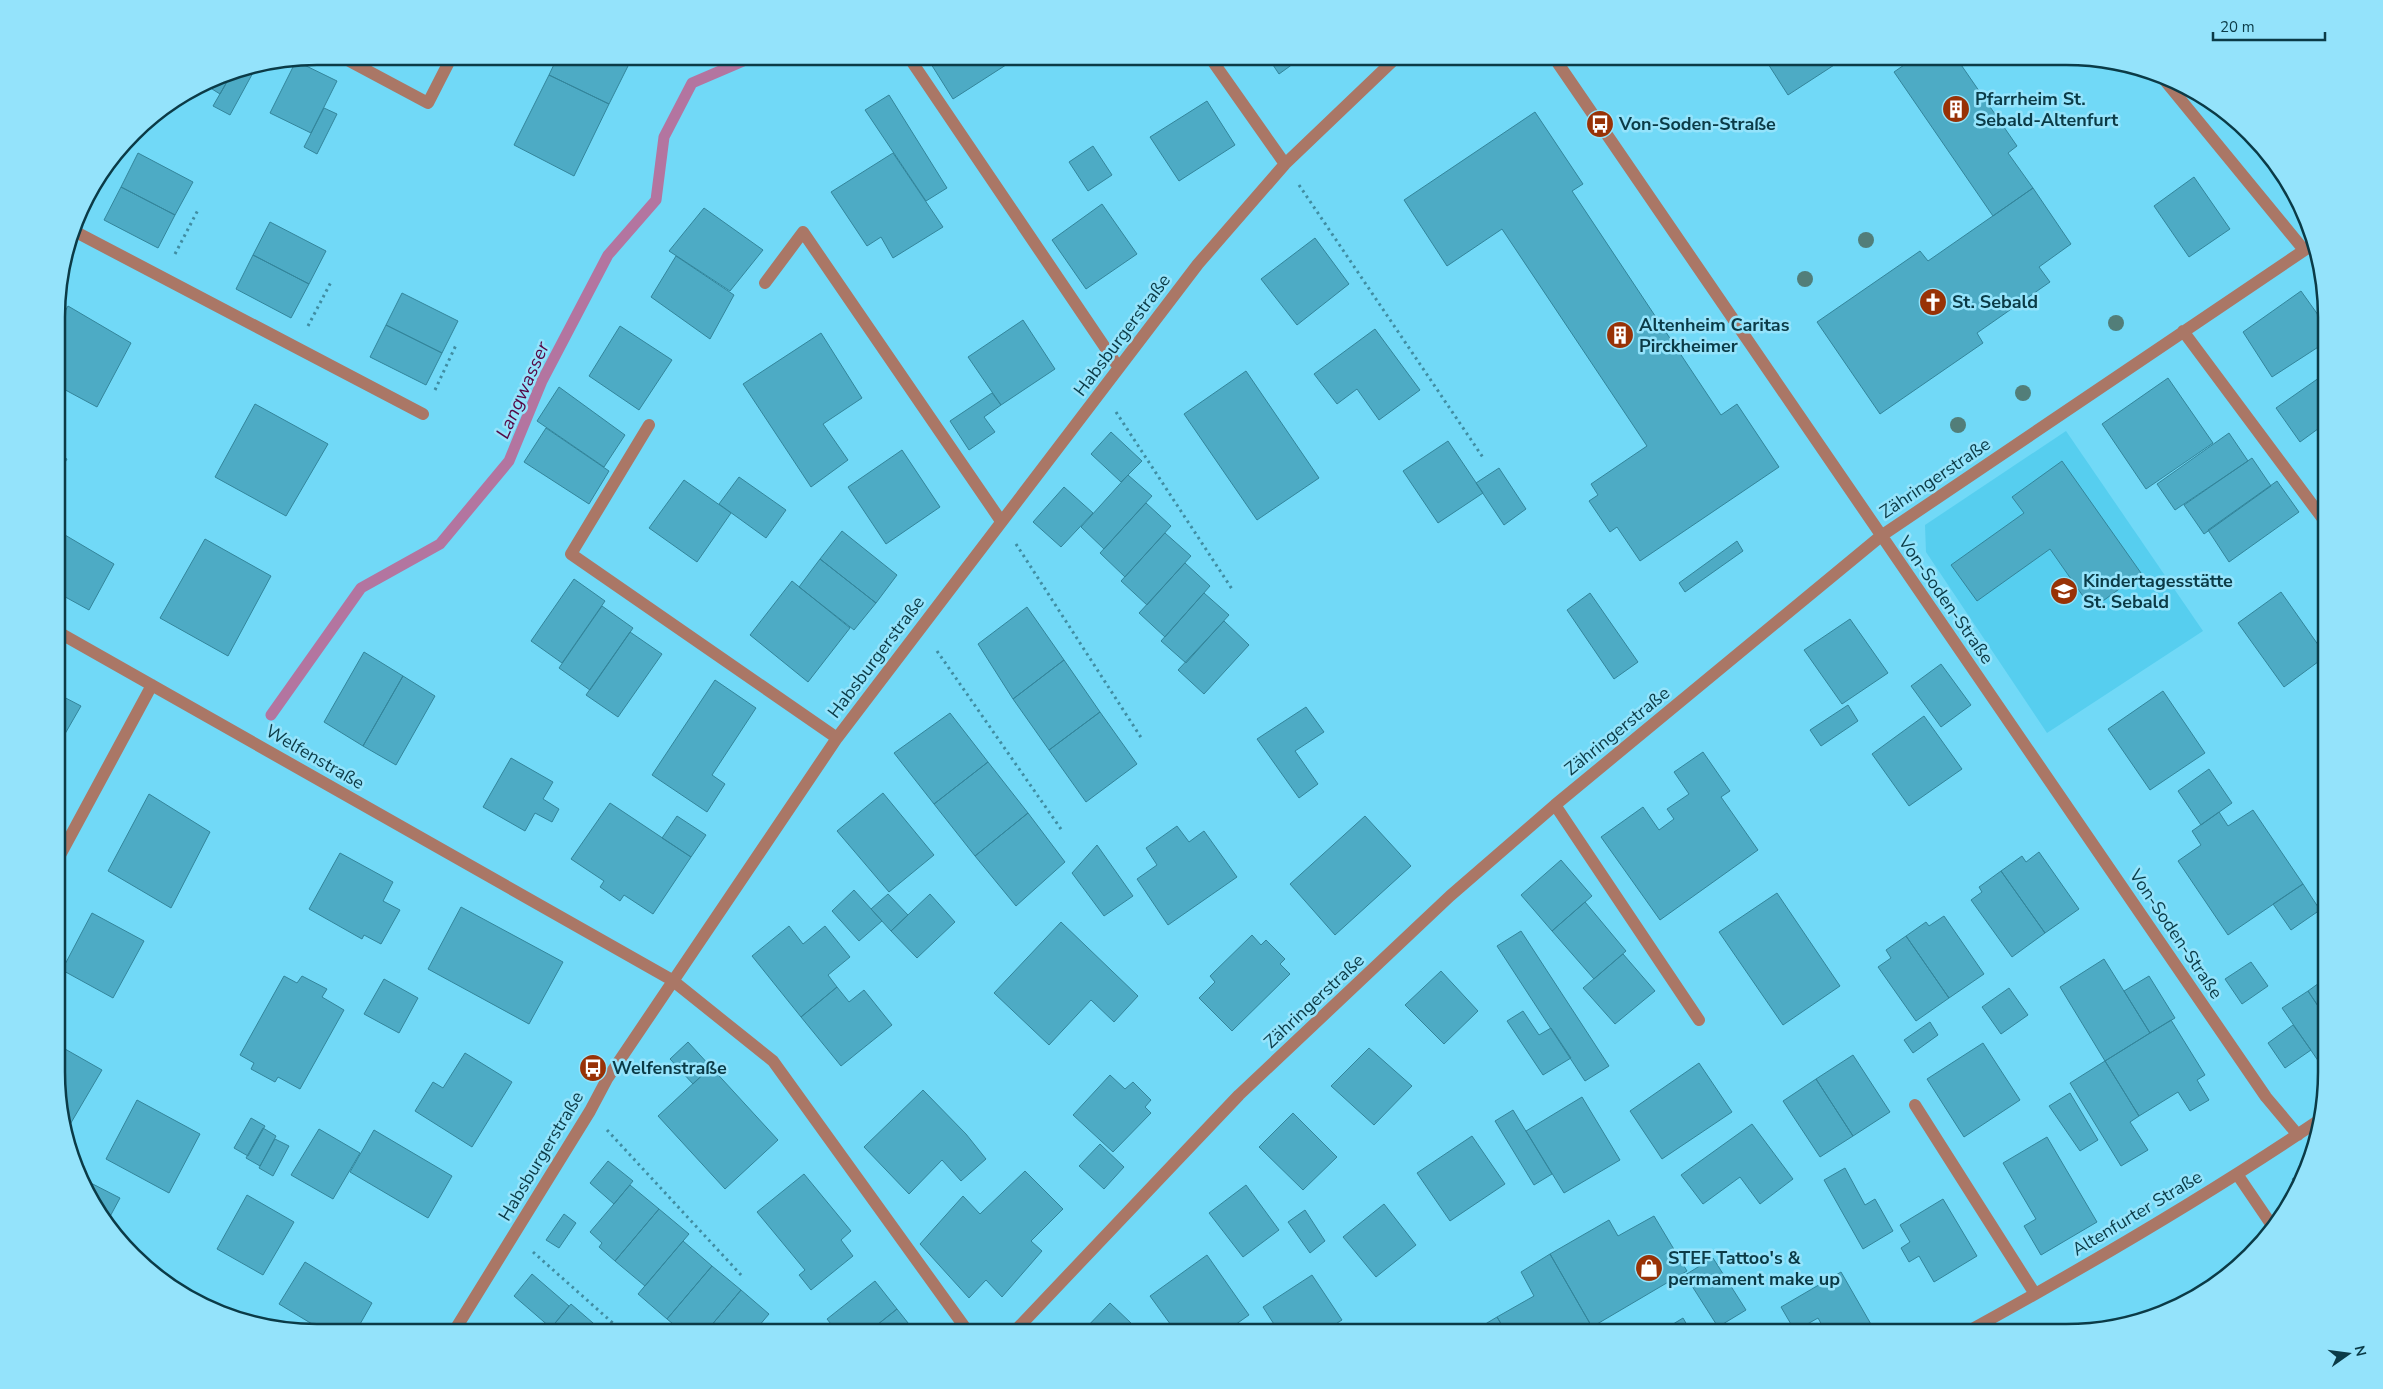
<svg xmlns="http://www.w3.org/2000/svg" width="2383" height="1389" viewBox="0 0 2383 1389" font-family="'Nunito Sans',sans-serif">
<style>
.built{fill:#56ceef}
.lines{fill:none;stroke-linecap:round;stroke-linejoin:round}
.stream{stroke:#b375a0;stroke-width:11}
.building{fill:#4dabc5;stroke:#33859b}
.path{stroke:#408da2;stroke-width:3;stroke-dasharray:2.5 4;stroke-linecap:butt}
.minor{stroke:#a76;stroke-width:12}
.tree{fill:#527e79}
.labels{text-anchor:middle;stroke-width:5;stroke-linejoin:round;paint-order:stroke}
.poi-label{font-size:18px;font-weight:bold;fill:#0b3b47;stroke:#94e3fb;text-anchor:start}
.street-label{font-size:18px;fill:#0b3b47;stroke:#94e3fb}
.water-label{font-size:19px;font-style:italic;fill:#550744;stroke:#94e3fb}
.rim{fill:none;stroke:#0b3b47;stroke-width:2.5}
</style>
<rect width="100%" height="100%" fill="#71d9f7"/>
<path class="built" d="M2066,431L2203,631L2047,733L1926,552L1925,525Z"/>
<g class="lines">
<path class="stream" d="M271,715L361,588L440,544L509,461L542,381L608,255L656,200L664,137L692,83L755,56"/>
</g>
<path class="building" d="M558,56H633L609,104L549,75Z
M926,56H1005L1009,63L953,99Z
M1267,56H1304L1279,74Z
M1763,56H1848L1788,95Z
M1917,56H1955L2017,146L2008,153L2033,188L1993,216L1894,72Z
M296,61L337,81L311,133L270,113Z
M255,69L230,115L213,106L232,73Z
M232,73L220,94L204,84L217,76Z
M549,75L609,104L574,176L514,145Z
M889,95L947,188L926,201L865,110Z
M1207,101L1235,145L1179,181L1150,137Z
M324,108L337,114L317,154L304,147Z
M1535,112L1583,184L1572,191L1721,415L1737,404L1779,467L1640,561L1617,527L1610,532L1589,501L1598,495L1591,484L1647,446L1502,229L1447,266L1404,200Z
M1093,146L1112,175L1088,191L1069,162Z
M138,153L193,182L175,215L121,187Z
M893,153L943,227L893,258L881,237L867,246L831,192Z
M2194,177L2230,229L2189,257L2154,206Z
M121,187L175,215L158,248L104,220Z
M2033,188L2071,244L2039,267L2050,282L1977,333L1983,343L1880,414L1817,322L1920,251L1928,261Z
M1102,204L1137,254L1086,289L1052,240Z
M704,208L763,250L730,291L669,251Z
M270,222L326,251L309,284L253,255Z
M1315,238L1349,284L1297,325L1261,279Z
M253,255L309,284L291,318L236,289Z
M676,256L734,295L710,339L651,297Z
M2301,291L2326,326V342L2272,377L2243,332Z
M402,293L458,321L442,353L386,325Z
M68,306L131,343L97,407L58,386V324Z
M1023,320L1055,369L1001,405L968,357Z
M386,325L442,353L426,385L370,357Z
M620,326L672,360L639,410L589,376Z
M1375,329L1420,390L1379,420L1357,389L1337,404L1314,374Z
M821,333L862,398L823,424L848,460L811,487L743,384Z
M1246,371L1319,478L1257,520L1184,414Z
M2326,373V423L2300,442L2276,408Z
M2168,378L2213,443L2146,489L2102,424Z
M559,387L625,435L604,467L537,421Z
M992,393L1001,405L984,417L995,432L969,450L950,421Z
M255,404L328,444L286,516L215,477Z
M546,428L609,471L589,504L524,462Z
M1111,432L1142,461L1121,482L1091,454Z
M2229,433L2248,461L2175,510L2157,484Z
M1448,441L1483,493L1438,523L1403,471Z
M902,450L940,507L886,544L848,487Z
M58,454L67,459L58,475Z
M2252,458L2271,486L2204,534L2184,505Z
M2062,461L2141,573L2092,609L2050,549L1977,601L1951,565L2024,513L2012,497Z
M1499,468L1526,509L1504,525L1476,483Z
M1128,475L1152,496L1104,549L1081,527Z
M739,477L786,510L766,538L719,504Z
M684,480L731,513L697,562L649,528Z
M2277,481L2299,512L2229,562L2208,530Z
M1064,487L1093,513L1061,547L1033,522Z
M1146,503L1171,526L1125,577L1100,553Z
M842,531L897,575L876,603L820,559Z
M1165,533L1191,556L1147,605L1121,581Z
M65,535L114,564L89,610L58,593V548Z
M205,539L271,576L228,656L160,618Z
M1737,541L1743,551L1685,592L1679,583Z
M820,559L876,603L854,630L799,587Z
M1185,563L1210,586L1165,637L1139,613Z
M574,579L605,601L562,663L531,641Z
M792,581L850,628L808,682L750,635Z
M2281,592L2326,656L2284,687L2238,623Z
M1204,593L1229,615L1186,663L1161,641Z
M1590,593L1638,662L1614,679L1567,610Z
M602,606L633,628L590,690L559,668Z
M1027,607L1064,660L1013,699L978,644Z
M1850,619L1888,673L1842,704L1804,650Z
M1224,621L1249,645L1204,694L1178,670Z
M630,632L662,654L618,717L586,695Z
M364,652L403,676L363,746L324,722Z
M1064,660L1100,712L1049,750L1013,699Z
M1941,664L1971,705L1941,727L1911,686Z
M403,676L435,696L396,765L363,746Z
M715,680L756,708L712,775L725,784L707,812L652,775Z
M2163,691L2205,753L2150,790L2108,729Z
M58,694L81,706L58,746Z
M1848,705L1858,721L1821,746L1810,730Z
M1306,707L1324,732L1295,751L1318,784L1299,798L1257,739Z
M1100,712L1137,764L1086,802L1049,750Z
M950,713L988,762L934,804L894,753Z
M1924,716L1962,769L1909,806L1872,754Z
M1703,752L1730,791L1721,797L1758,850L1660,920L1601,837L1643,807L1659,830L1674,819L1667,809L1689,794L1674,772Z
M511,758L553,782L543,799L559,809L552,822L535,813L525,831L483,807Z
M988,762L1028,813L975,856L934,804Z
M2209,769L2232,803L2201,825L2178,791Z
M883,793L934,855L889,892L837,831Z
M149,794L210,832L171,908L108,871Z
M610,803L691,857L653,914L624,895L620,901L600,887L604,881L571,859Z
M2253,810L2303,884L2228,935L2178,861L2201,845L2192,831L2219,812L2228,826Z
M1028,813L1065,862L1016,906L975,856Z
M677,816L706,835L691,857L662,838Z
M1365,816L1411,866L1335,935L1290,884Z
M1177,826L1189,842L1204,831L1237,877L1168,925L1137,879L1157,865L1146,848Z
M1097,845L1133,896L1104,916L1072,873Z
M2039,852L2079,909L2045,933L2001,871L2022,856L2026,862Z
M340,853L393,882L383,901L400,910L381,944L364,935L362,939L309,909Z
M1561,860L1592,896L1552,931L1521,895Z
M2001,871L2045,933L2012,957L1971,900L1982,892L1979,887Z
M2303,884L2320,910L2291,930L2273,904Z
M854,890L882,921L859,941L832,911Z
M1777,893L1840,986L1783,1025L1719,932Z
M888,894L908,915L891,931L871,909Z
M930,894L955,922L917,958L891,931Z
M1585,902L1626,951L1594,979L1552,931Z
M461,907L563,962L529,1024L428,969Z
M92,913L144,941L113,998L62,970Z
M1944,916L1984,974L1949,998L1906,936L1926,922L1929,926Z
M1061,922L1138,996L1114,1022L1091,1000L1049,1045L994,993Z
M789,926L803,944L825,926L850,957L828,975L837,987L801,1017L752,956Z
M1521,931L1609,1066L1585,1081L1497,946Z
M1252,935L1261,945L1266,940L1285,959L1280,964L1290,974L1232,1031L1199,998L1215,982L1210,976Z
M1906,936L1949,998L1916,1021L1878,967L1891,958L1886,950Z
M1623,954L1655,991L1615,1024L1583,988Z
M2104,959L2150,1033L2105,1061L2060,987Z
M2251,962L2268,986L2242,1004L2225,979Z
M1441,971L1478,1011L1444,1044L1405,1005Z
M284,976L297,983L302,976L327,989L322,997L344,1010L300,1089L278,1077L275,1082L251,1069L254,1063L240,1055Z
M2149,976L2175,1018L2150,1033L2124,991Z
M2326,978V1018L2308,991Z
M384,979L418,998L399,1033L364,1014Z
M837,987L849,1002L864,990L892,1025L841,1066L801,1017Z
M2009,988L2028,1015L2001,1034L1982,1007Z
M2308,991L2326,1018V1061L2321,1065L2282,1008Z
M1523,1011L1539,1035L1551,1028L1571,1058L1543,1075L1507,1021Z
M2171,1020L2205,1075L2197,1080L2209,1100L2190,1111L2178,1092L2139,1116L2105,1061Z
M1930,1022L1938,1035L1913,1053L1904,1040Z
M2293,1025L2311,1050L2285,1068L2268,1043Z
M688,1042L711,1067L693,1084L670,1059Z
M1983,1043L2020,1100L1964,1137L1927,1079Z
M58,1045L102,1070L65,1133L58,1106Z
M1369,1048L1412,1086L1374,1125L1331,1086Z
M465,1053L512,1082L472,1147L415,1111L433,1082L443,1088Z
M1853,1055L1890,1112L1853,1136L1816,1079Z
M2105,1061L2139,1116L2130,1122L2148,1150L2121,1166L2070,1083Z
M1699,1063L1732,1112L1662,1159L1630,1111Z
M711,1067L778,1140L725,1189L658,1116Z
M1110,1075L1125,1089L1133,1082L1151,1100L1145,1107L1151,1113L1113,1152L1073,1115Z
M1816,1079L1853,1136L1820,1157L1783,1101Z
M923,1090L966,1134L986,1159L961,1181L942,1160L909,1194L864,1147Z
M2070,1093L2098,1140L2080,1151L2049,1106Z
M1582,1097L1620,1160L1564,1193L1526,1131Z
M137,1100L200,1134L169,1193L106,1159Z
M1513,1110L1552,1174L1534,1185L1495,1121Z
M1293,1113L1337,1157L1303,1190L1259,1147Z
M251,1118L265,1126L248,1156L234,1148Z
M1752,1124L1793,1179L1760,1204L1740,1177L1703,1204L1681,1175Z
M263,1128L276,1136L260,1166L246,1158Z
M319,1129L360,1153L333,1199L291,1175Z
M374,1130L452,1176L428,1218L350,1172Z
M1472,1136L1505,1184L1450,1221L1417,1173Z
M2047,1137L2097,1222L2041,1255L2024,1226L2036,1219L2003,1163Z
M275,1139L289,1146L273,1176L259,1168Z
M1100,1144L1124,1167L1104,1189L1079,1166Z
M608,1161L633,1181L614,1204L590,1183Z
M1845,1168L1865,1205L1875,1199L1893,1231L1863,1249L1824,1180Z
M2305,1170L2298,1187L2292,1179Z
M1025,1171L1063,1209L1031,1241L1042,1251L1002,1297L986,1280L969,1298L920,1244L963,1196L980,1214Z
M804,1174L851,1231L841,1240L853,1256L811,1290L799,1275L805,1270L757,1212Z
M81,1178L120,1198L106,1224L100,1217Z
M630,1185L659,1209L615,1261L599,1247L602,1243L590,1232Z
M1246,1185L1279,1230L1243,1257L1209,1213Z
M247,1195L294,1222L263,1275L217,1249Z
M1943,1199L1977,1256L1934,1282L1919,1256L1909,1262L1901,1248L1910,1242L1900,1225Z
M1384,1204L1416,1245L1376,1277L1343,1237Z
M659,1209L689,1234L645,1286L615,1261Z
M1305,1210L1325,1241L1310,1253L1288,1222Z
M564,1214L576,1223L559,1248L546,1240Z
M1654,1216L1687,1271L1592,1327L1550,1254L1609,1220L1618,1236Z
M683,1241L712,1266L667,1319L638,1294Z
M1550,1254L1592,1327L1596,1332H1506L1497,1317L1534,1296L1521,1272Z
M1207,1255L1249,1315L1225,1332H1176L1150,1296Z
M1713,1258L1746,1310L1718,1327L1685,1275Z
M305,1262L372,1303L355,1333H327L279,1304Z
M2233,1264L2236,1268L2208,1289L2204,1283Z
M712,1266L741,1290L705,1333H684L667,1319Z
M1841,1272L1872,1326L1861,1332H1851L1848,1326L1836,1332H1826L1818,1318L1795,1331L1781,1307Z
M532,1274L569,1306L551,1328L514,1296Z
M1312,1275L1342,1320L1323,1332H1279L1263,1307Z
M875,1281L897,1309L867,1333H838L827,1319Z
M741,1290L769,1314L753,1333H705Z
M1110,1303L1132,1324L1124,1332L1081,1333Z
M571,1304L600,1329L597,1333H547Z
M897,1309L916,1333H867Z
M1497,1317L1506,1332H1472Z
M1683,1318L1691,1332H1660Z"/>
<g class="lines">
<path class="path" d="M1299,185L1484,459
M175,254L199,208
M308,326L331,282
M435,390L456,345
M1116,412L1232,589
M1016,544L1142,739
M937,651L1063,832
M607,1130L742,1276
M533,1252L624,1333"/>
<path class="minor" d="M340,56L428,103L452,56
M908,56L1119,368
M1209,56L1285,164
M1553,56L2266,1097L2298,1135
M2162,77L2304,250
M74,231L423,414
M765,283L803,232L1001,521
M2183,331L2326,523
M649,425L571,554L837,738
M58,632L672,980L773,1061L969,1333
M1555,805L1699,1020
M58,859L152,685
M1915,1105L2035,1294
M2237,1174L2273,1227
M1967,1332C2087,1266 2207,1196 2321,1119
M453,1333L590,1111L607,1079L837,738L1198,264L1285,164L1398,56
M1013,1333L1239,1095L1450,896L1555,805L1881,536L2315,243"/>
</g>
<g class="tree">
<circle cx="1866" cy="240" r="8"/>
<circle cx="1805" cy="279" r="8"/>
<circle cx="2116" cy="323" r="8"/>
<circle cx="2023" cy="393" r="8"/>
<circle cx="1958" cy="425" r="8"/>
</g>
<defs>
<g id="building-disc" transform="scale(1.4375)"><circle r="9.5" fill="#983206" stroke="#94e3fb"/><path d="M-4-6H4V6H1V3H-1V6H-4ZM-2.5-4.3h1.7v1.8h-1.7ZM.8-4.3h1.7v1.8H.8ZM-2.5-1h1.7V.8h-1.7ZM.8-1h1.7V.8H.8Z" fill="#fff"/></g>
<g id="bus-disc" transform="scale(1.4375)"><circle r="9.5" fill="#983206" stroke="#94e3fb"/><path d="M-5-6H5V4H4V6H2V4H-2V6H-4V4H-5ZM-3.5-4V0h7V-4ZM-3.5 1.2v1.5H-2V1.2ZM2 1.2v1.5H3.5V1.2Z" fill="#fff"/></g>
<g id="church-disc" transform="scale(1.4375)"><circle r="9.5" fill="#983206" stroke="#94e3fb"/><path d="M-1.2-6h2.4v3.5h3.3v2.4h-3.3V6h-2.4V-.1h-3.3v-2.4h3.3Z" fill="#fff"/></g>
<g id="school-disc" transform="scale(1.4375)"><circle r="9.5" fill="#983206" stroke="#94e3fb"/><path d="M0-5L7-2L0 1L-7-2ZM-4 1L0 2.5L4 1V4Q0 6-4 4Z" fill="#fff"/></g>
<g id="shop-disc" transform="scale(1.4375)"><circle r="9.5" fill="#983206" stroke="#94e3fb"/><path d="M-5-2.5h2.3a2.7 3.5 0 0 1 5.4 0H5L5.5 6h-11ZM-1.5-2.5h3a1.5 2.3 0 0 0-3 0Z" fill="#fff"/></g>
</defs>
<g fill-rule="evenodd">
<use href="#building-disc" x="1956" y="109"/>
<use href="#bus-disc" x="1600" y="124"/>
<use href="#church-disc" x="1933" y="302"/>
<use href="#building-disc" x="1620" y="335"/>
<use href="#school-disc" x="2064" y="591"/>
<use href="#bus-disc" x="593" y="1068"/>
<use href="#shop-disc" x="1649" y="1268"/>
</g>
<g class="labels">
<g class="poi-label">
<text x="1975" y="105">Pfarrheim St.<tspan x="1975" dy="21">Sebald-Altenfurt</tspan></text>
<text x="1619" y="130">Von-Soden-Straße</text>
<text x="1952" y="308">St. Sebald</text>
<text x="1639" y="331">Altenheim Caritas<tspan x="1639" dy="21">Pirckheimer</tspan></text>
<text x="2083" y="587">Kindertagesstätte<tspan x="2083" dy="21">St. Sebald</tspan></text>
<text x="612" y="1074">Welfenstraße</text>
<text x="1668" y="1264">STEF Tattoo's &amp;<tspan x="1668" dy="21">permament make up</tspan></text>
</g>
<g class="street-label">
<text transform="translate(1122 335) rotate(-53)" y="6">Habsburgerstraße</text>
<text transform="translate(1935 478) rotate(-34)" y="6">Zähringerstraße</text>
<text transform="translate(1946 600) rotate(55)" y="6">Von-Soden-Straße</text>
<text transform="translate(876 657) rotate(-53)" y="6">Habsburgerstraße</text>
<text transform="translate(1617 731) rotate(-39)" y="6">Zähringerstraße</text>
<text transform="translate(315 757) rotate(30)" y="6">Welfenstraße</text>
<text transform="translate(2176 934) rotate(56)" y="6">Von-Soden-Straße</text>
<text transform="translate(1314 1001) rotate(-43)" y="6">Zähringerstraße</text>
<text transform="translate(541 1156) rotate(-59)" y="6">Habsburgerstraße</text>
<text transform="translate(2137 1213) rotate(-31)" y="6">Altenfurter Straße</text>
</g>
<g class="water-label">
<text transform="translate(522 390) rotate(-66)" y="7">Langwasser</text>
</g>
</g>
<path d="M0 0H2383V1389H0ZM317 65H2066A252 252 0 0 1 2318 317V1072A252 252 0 0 1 2066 1324H317A252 252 0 0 1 65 1072V317A252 252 0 0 1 317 65Z" fill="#94e3fb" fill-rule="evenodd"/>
<path class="rim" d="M317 65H2066A252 252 0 0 1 2318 317V1072A252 252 0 0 1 2066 1324H317A252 252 0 0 1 65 1072V317A252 252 0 0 1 317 65Z"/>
<g transform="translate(2348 1354) rotate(76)" stroke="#94e3fb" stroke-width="4" paint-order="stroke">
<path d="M0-4L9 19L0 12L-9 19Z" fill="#0b3b47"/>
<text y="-8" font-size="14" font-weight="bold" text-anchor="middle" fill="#0b3b47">N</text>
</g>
<path d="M2213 32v8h112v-8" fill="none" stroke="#0b3b47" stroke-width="2.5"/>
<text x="2220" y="32" font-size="15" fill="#0b3b47" stroke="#94e3fb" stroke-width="4" paint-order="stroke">20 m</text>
</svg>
